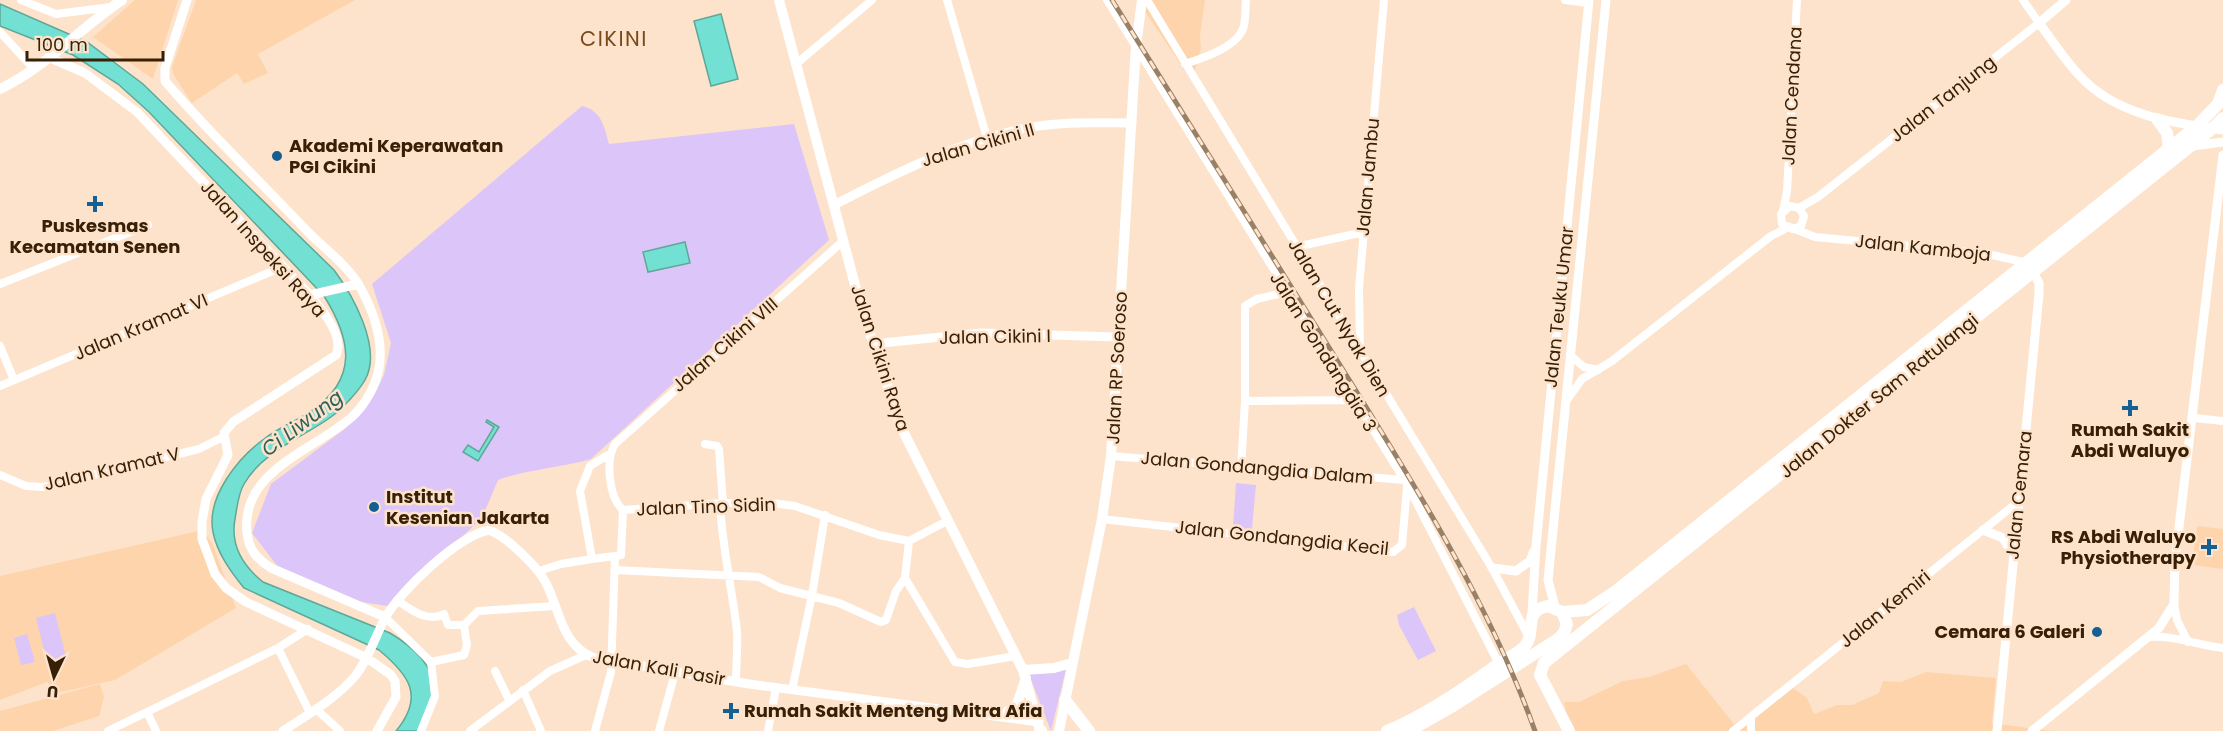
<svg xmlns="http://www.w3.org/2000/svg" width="2223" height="731" viewBox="0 0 2223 731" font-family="Poppins,sans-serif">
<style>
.built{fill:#fed4ac}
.green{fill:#dcc5f8}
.water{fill:#72e1d4;stroke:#60a796;stroke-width:1.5}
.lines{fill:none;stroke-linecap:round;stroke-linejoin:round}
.minor{stroke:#fff;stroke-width:8}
.tertiary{stroke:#fff;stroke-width:9}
.secondary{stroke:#fff;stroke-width:10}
.primary{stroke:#fff;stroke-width:12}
.rail-casing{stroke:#998167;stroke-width:5}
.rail{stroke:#fde3cb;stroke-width:3;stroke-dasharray:9;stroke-linecap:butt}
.poi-dot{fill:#165f93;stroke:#fde3cb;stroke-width:2}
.labels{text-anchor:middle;stroke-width:5;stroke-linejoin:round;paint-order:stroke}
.street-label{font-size:18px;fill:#372005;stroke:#fde3cb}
.poi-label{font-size:18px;font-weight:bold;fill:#372005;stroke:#fde3cb;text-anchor:start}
.water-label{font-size:20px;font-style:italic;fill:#2f5f59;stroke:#fde3cb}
.quarter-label{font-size:21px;letter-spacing:1.5px;fill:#774b1b;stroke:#fde3cb}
</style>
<rect width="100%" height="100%" fill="#fde3cb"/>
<path class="built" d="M135,0H178L153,79L93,37Z
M196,0H355L258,54L268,73L244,84L237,73L192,103L173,74L172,67Z
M1137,0H1205L1200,35L1201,48L1192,81Z
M2197,526L2223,529V569L2192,565Z
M203,530L213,545L236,608L115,680L57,693L47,682L0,700V576Z
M1686,664L1734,724L1789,685L1807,698L1814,714L1837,705H1852L1879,693L1883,681L1901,682L1926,672L1996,678L1992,723L2051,731H1570L1564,702H1579L1623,681L1649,677Z
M100,684L104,697L99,716L53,731H0V711Z"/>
<path class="green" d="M582,106C602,111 604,126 609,144L794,124L829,240L591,459C560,468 528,469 498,480L482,518L388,606L349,600L278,567L252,533L271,484L346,428L374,395L384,375L391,343L372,284Z
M1236,483L1256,485L1252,529L1233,528Z
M1414,607L1436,651L1418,660L1399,625L1397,615Z
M55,613L67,661L48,666L36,618Z
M27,634L35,662L21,665L14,638Z
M1066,669L1051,731L1028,672Z"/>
<path class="water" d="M0,4L87,42L143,84L334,270C352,294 383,348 365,380C358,392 342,409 331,417C302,438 263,451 244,484C238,494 237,508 235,519C230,546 243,566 263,582L390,633C410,645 440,668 432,696C429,708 423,719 418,731H396C425,696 409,675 379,650L244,588C231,572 217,553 213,532C206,497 238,458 264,439C278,428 296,421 311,411C359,379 351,339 324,296L149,112L118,84L73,55L0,26Z
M721,14L738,79L711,86L694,21Z
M685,242L690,263L648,272L643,252Z
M487,420L499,427L478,461L463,452L468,445L479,452L494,427L486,422Z"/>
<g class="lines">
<path class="minor" d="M21,0L56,14L111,7
M947,0L987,138
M1107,0L1408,486L1499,664
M1147,0L1492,568L1529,637
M1565,0L1588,3
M0,32L34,69
M796,64L872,0
M1185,64C1203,58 1235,48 1243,29C1246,21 1245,9 1246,0
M1799,208L1818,197L2039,23L2023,0
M1783,210L1787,192L1797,0
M1793,229L1801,226L1804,216L1799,208L1790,206L1781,214L1782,224L1815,237L1983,253L2028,263
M843,241L615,444C605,460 609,498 623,510L723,503H772L795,506L879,535L909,541L947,521
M1296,247L1364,232
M0,284L148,225
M0,346L14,380
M1360,351L1359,288L1384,0
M1571,356L1584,367L1598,370
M0,386L282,267
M1567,400L1582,379L1612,361L1771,236L1787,228
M1245,401L1354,400
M2194,418L2223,421
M705,444L717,446L719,449L723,503
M1111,456L1404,480
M1241,468L1245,401V306L1257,299L1287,292
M0,475L26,486L43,487L199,449L223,437
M720,503C722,547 732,588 737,631C738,648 736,665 736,682
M1102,519L1393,552L1402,545L1407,487
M592,559L615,556
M615,570L759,577L780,588L839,603L881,622L886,620L896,591L905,578L909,541
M539,571L561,564L592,559L580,491L590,466L611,453
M905,578L955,662L968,664L1016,656
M397,600C411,610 428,623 444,614L448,625H464
M2174,604L2177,620L2188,642
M385,617L431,662L435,696L421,731
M2148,637C2174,635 2198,645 2223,648
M278,648L310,713
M431,662L464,655L467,645L464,625L478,611L555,606
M495,671L509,700
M523,690L541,731
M792,690L812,595L825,515
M316,709L340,731
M147,712L156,731
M108,731L278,648L308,629
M470,731L550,671L586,655
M595,731L611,672L615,556L621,555L623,510
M659,731L675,673
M768,731L776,688
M1733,731L2019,501
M1751,731V718"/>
<path class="tertiary" d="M187,0L165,68V81C210,134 261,182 309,233C325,249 348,266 359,285C373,310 384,340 379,368C376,385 366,403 354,415C317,450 240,469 247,533C249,550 257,559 271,568L385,617
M2066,0L2039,23C2052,40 2064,59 2079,75C2115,115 2172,123 2223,130
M48,57L85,73L137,112L310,295C321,309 345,336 336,355L233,422L224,433L228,455L206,499L202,522V539L215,574L226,588L246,602L367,658L391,675L395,681L396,697L377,731
M2193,146L2223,142
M834,205C896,173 958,142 1026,128C1061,121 1097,123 1132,123
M310,295L358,284
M872,344L981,333L1118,337
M1983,530L2003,538L2012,553
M1492,568L1516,571L1530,561L1534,551
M1555,607L1548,580L1606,0
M1532,614L1536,546L1589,0
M283,731C307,715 337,698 356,675C369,658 375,637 385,618C400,591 458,536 489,530C506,536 538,567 546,583C560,610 561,645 594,658L749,684L1039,722
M1997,731L2039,294V283L2030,267
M2032,731L2159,628L2174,604L2175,561L2223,155"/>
<path class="secondary" d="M779,0L859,300L901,427L1023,670L1040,731
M0,89C45,68 80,28 122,0
M1023,670L1054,668L1072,663
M1002,716L1017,704L1026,678
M1059,731L1102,519L1111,456L1136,46L1142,0"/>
<path class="primary" d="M2157,119L2167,133L2169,149
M1562,612L1587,610L1616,591L2197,126L2218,104L2223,90
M1065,700L1089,731
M1040,731H1041
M1387,731C1426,715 1464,689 1498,664C1507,658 1518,654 1525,646C1537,631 1522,611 1548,606L1562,612L1567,624L1564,633L1558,639L1453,706L1409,731
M1569,731L1540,675L1544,663L2213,128L2223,118"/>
<g class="rail-casing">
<path id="rail" d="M1112,0C1186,119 1261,238 1335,357C1410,478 1487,597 1535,731"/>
</g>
<use href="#rail" class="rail"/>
</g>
<g class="poi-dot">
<circle cx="277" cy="156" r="6"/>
<path d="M92 195h6v6h6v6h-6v6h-6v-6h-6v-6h6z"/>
<path d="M2127 399h6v6h6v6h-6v6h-6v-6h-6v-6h6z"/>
<circle cx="374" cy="507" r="6"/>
<path d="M2206 538h6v6h6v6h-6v6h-6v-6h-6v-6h6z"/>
<circle cx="2097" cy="632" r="6"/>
<path d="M728 702h6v6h6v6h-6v6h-6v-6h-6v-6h6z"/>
</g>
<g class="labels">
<g class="street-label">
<text transform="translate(1792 96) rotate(-87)" y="6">Jalan Cendana</text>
<text transform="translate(1943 99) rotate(-38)" y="6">Jalan Tanjung</text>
<text transform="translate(978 145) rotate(-16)" y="6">Jalan Cikini II</text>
<text transform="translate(1368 177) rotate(-85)" y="6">Jalan Jambu</text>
<text transform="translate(1923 248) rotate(6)" y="6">Jalan Kamboja</text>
<text transform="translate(263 249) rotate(48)" y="6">Jalan Inspeksi Raya</text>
<text transform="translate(1559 307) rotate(-84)" y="6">Jalan Teuku Umar</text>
<text transform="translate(1339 318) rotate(59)" y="6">Jalan Cut Nyak Dien</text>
<text transform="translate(141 327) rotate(-23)" y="6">Jalan Kramat VI</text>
<text transform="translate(995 337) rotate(-1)" y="6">Jalan Cikini I</text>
<text transform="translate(725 345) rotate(-41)" y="6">Jalan Cikini VIII</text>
<text transform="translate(1323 352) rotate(58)" y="6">Jalan Gondangdia 3</text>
<text transform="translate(880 358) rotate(72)" y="6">Jalan Cikini Raya</text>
<text transform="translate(1117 368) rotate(-87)" y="6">Jalan RP Soeroso</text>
<text transform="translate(1879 396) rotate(-39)" y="6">Jalan Dokter Sam Ratulangi</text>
<text transform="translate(1257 468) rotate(5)" y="6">Jalan Gondangdia Dalam</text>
<text transform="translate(112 469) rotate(-13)" y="6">Jalan Kramat V</text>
<text transform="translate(2019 495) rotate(-84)" y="6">Jalan Cemara</text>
<text transform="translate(706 507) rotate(-2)" y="6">Jalan Tino Sidin</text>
<text transform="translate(1282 538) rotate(6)" y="6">Jalan Gondangdia Kecil</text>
<text transform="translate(1885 609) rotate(-39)" y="6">Jalan Kemiri</text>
<text transform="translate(659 668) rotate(10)" y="6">Jalan Kali Pasir</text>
</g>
<g class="poi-label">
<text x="289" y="152">Akademi Keperawatan<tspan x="289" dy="21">PGI Cikini</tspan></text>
<text x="95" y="232" text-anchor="middle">Puskesmas<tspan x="95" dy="21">Kecamatan Senen</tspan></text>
<text x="2130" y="436" text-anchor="middle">Rumah Sakit<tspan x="2130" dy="21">Abdi Waluyo</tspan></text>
<text x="386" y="503">Institut<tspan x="386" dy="21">Kesenian Jakarta</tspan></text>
<text x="2196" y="543" text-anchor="end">RS Abdi Waluyo<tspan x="2196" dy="21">Physiotherapy</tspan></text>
<text x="2085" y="638" text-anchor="end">Cemara 6 Galeri</text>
<text x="744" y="717">Rumah Sakit Menteng Mitra Afia</text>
</g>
<g class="water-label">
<text transform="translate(302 423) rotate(-37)" y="7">Ci Liwung</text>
</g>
<g class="quarter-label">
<text x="614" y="46">CIKINI</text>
</g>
</g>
<g transform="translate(54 677) rotate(185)" stroke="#fde3cb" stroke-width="4.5" paint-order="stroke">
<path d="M0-4.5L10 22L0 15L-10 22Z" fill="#372005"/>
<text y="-9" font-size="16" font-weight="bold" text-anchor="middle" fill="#372005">U</text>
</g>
<path d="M27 51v9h136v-9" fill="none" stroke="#372005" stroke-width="3"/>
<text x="36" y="51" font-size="18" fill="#372005" stroke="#fde3cb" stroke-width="4.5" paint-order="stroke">100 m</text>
</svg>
